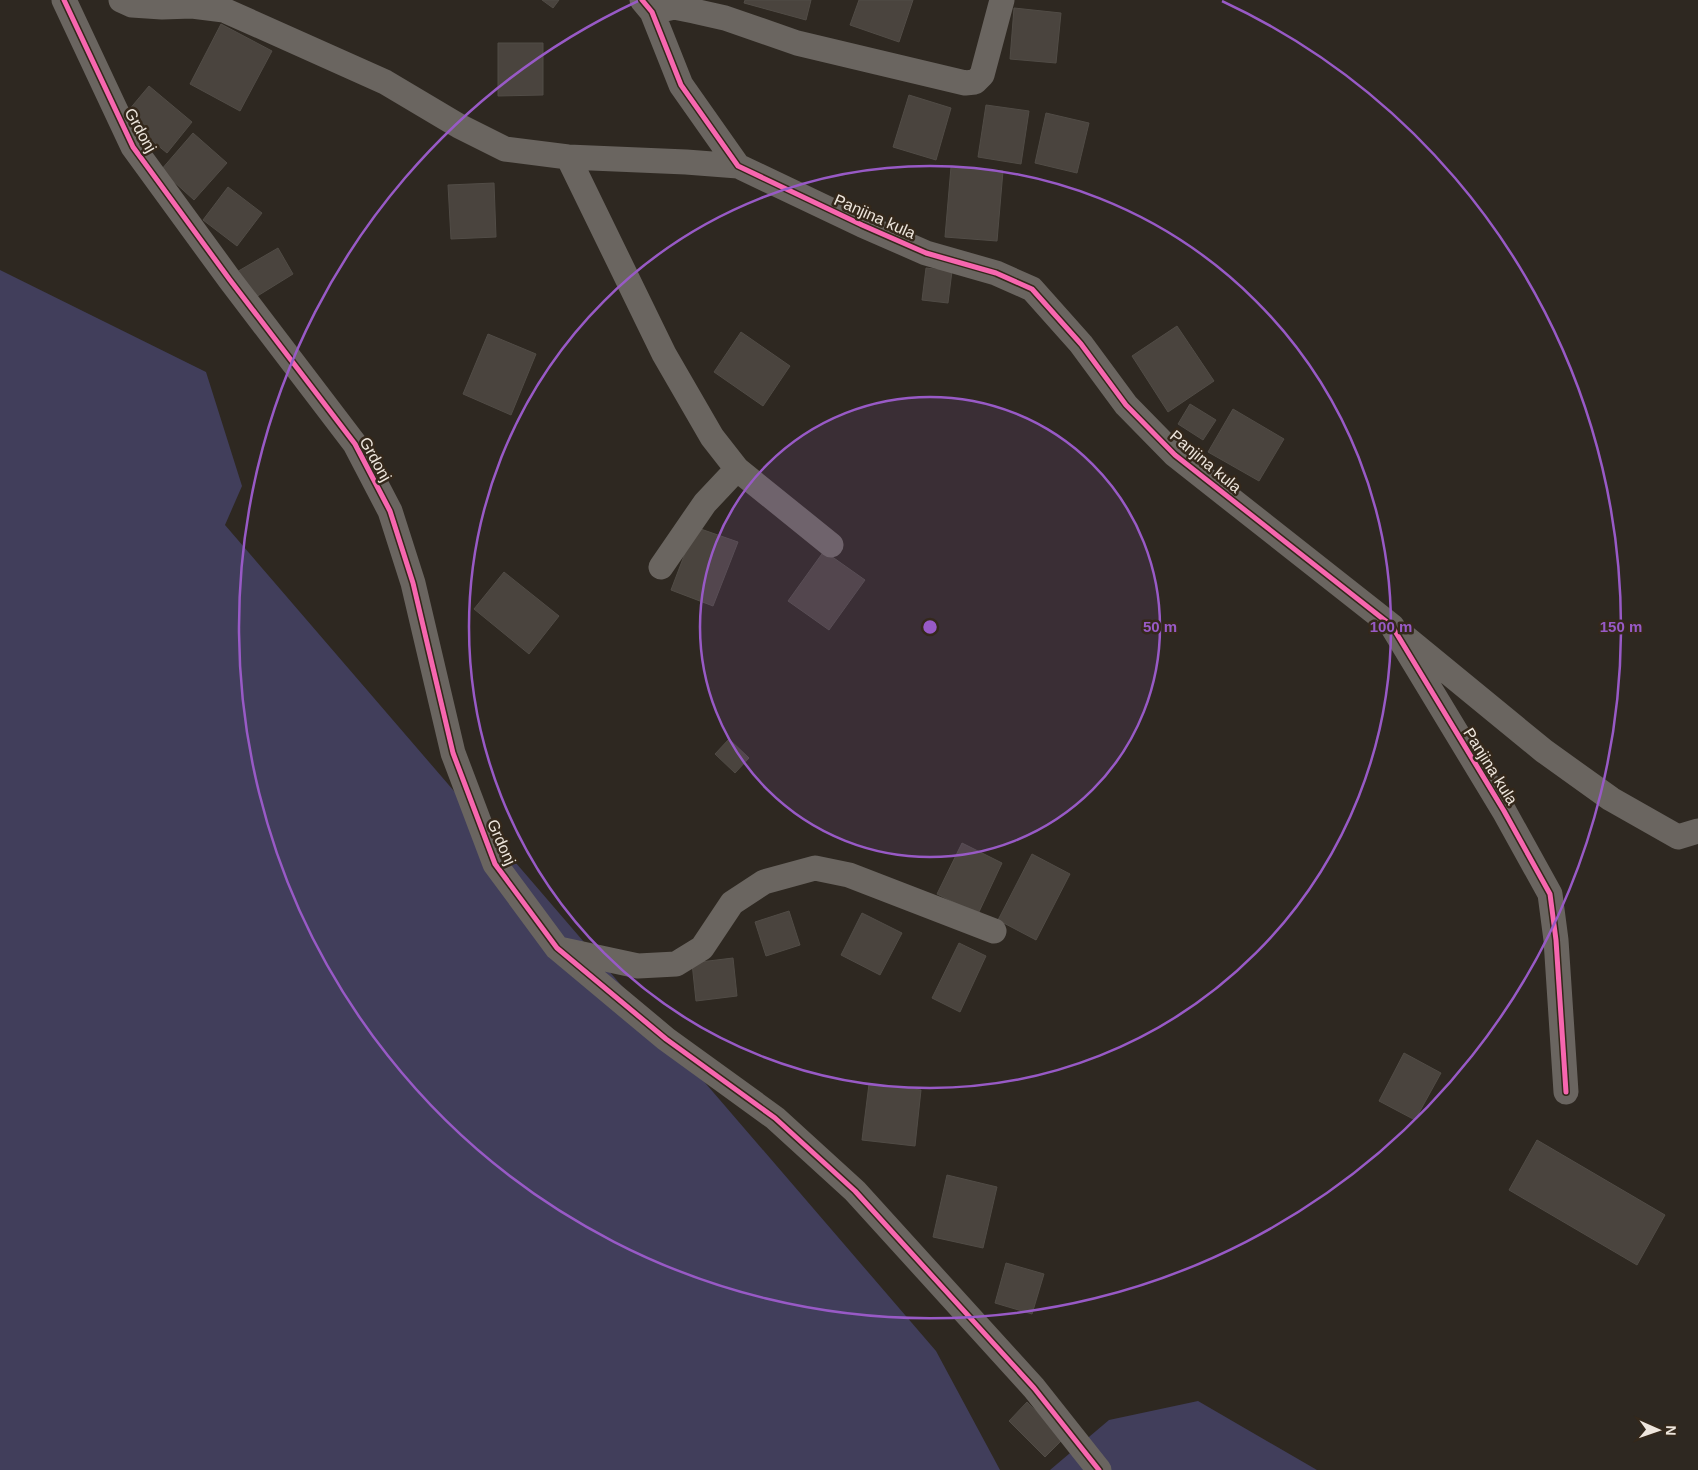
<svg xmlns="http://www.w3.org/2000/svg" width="1698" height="1470" viewBox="0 0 1698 1470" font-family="Helvetica,sans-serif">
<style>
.green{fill:#413e5b}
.building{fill:#4a443e;stroke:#514c46}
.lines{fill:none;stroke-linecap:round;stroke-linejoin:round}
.minor{stroke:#6a6560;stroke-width:25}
.cycleway-casing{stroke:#34281b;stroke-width:8}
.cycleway{stroke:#f766af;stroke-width:5}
.ring{fill:none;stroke:#985ac6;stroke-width:2.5}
.labels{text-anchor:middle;stroke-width:5;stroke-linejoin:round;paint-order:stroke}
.street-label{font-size:16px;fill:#eee6dd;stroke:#34281b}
.centre{fill:#985ac6;stroke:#34281b;stroke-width:2.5}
.ring-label{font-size:15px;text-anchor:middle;font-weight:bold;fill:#985ac6;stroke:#34281b;stroke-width:5;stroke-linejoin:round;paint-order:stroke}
</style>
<rect width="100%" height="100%" fill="#2e2821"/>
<path class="green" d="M0,270L206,372L242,486L225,525L936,1351L1000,1470H0Z
M1198,1401L1317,1470H1050L1109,1420Z"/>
<path class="building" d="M542,0H559L553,8Z
M745,0H811L806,20L744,3Z
M859,0H913L899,42L850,25Z
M1014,8L1061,13L1056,63L1010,59Z
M221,24L272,51L240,111L190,84Z
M498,43H543V95L498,96Z
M149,86L192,122L167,153L123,117Z
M909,95L951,108L936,160L893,147Z
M986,105L1029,111L1021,164L978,157Z
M1046,113L1089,123L1077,173L1035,163Z
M193,133L227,163L194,200L161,170Z
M951,167L1003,171L997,241L945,237Z
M494,183L496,237L451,239L448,185Z
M228,187L262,213L237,246L203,220Z
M278,248L293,274L251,300L235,273Z
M926,268L952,271L948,303L922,300Z
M1177,326L1214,381L1168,412L1132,356Z
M741,332L790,366L763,406L714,372Z
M488,334L536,354L511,415L463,394Z
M1190,404L1216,420L1203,440L1178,424Z
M1233,409L1284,439L1259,481L1208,452Z
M695,527L738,542L713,606L671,590Z
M824,551L865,580L829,630L788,601Z
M504,572L559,616L529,654L474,609Z
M729,739L749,758L735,773L715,754Z
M962,843L1002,863L978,914L937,894Z
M1032,854L1070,874L1036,940L998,920Z
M789,911L800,945L766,956L755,922Z
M862,913L902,933L880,975L841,955Z
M959,943L986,956L960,1012L932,998Z
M733,958L737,996L696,1001L692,963Z
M1404,1053L1441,1073L1415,1120L1379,1101Z
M869,1084L921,1090L915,1146L862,1140Z
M1537,1140L1665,1215L1637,1265L1509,1190Z
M947,1175L997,1187L983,1248L933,1237Z
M1006,1263L1044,1274L1032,1314L995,1303Z
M1027,1402L1063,1439L1045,1457L1009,1421Z"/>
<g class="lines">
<path class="minor" d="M64,0L133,147L230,280L355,444L390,511L413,583L453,753L495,864L557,948L666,1039L775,1118L855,1191L1034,1388L1099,1470
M121,0L132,5L162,7L192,6L224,10L385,82L459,126L505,149L568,157L686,162L738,166
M642,0L652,12L681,85L738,166L862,225L926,253L996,273L1032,289L1081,344L1126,405L1175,455L1392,626L1504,811L1550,894L1556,940L1566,1092
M652,12L674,7L694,11L725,18L797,43L965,83L975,82L982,75L1002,0
M568,157L664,354L712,437L737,469L705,503L661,567
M737,469L831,545
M1405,637L1544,751L1611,799L1678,837L1698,831
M559,949L638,966L676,964L702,948L732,903L764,882L815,868L849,875L994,931"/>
<g class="cycleway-casing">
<path id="cycleway" d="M64,0L133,147L230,280L355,444L390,511L413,583L453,753L495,864L557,948L666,1039L775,1118L855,1191L1034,1388L1099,1470
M642,0L652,12L681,85L738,166L862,225L926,253L996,273L1032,289L1081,344L1126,405L1175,455L1392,626L1504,811L1550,894L1556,940L1566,1092"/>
</g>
<use href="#cycleway" class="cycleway"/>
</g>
<circle cx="930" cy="627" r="230" fill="#985ac6" fill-opacity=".12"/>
<g class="ring">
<circle cx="930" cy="627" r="230"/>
<circle cx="930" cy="627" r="461"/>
<path d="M1222 1A691 691 0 1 1 638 1"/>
</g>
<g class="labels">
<g class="street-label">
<text transform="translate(141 130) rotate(61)" y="6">Grdonj</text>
<text transform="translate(875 216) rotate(24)" y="6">Panjina kula</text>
<text transform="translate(376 459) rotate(61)" y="6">Grdonj</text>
<text transform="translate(1206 461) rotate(40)" y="6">Panjina kula</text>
<text transform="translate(1491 766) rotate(58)" y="6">Panjina kula</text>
<text transform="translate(502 842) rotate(66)" y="6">Grdonj</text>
</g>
</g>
<circle cx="930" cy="627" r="8" class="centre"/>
<g class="ring-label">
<text x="1160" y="632">50 m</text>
<text x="1391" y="632">100 m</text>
<text x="1621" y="632">150 m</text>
</g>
<g transform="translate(1658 1430) rotate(92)" stroke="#34281b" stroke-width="4" paint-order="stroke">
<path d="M0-4L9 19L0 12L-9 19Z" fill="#eee6dd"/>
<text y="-8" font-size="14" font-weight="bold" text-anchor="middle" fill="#eee6dd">N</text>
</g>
</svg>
